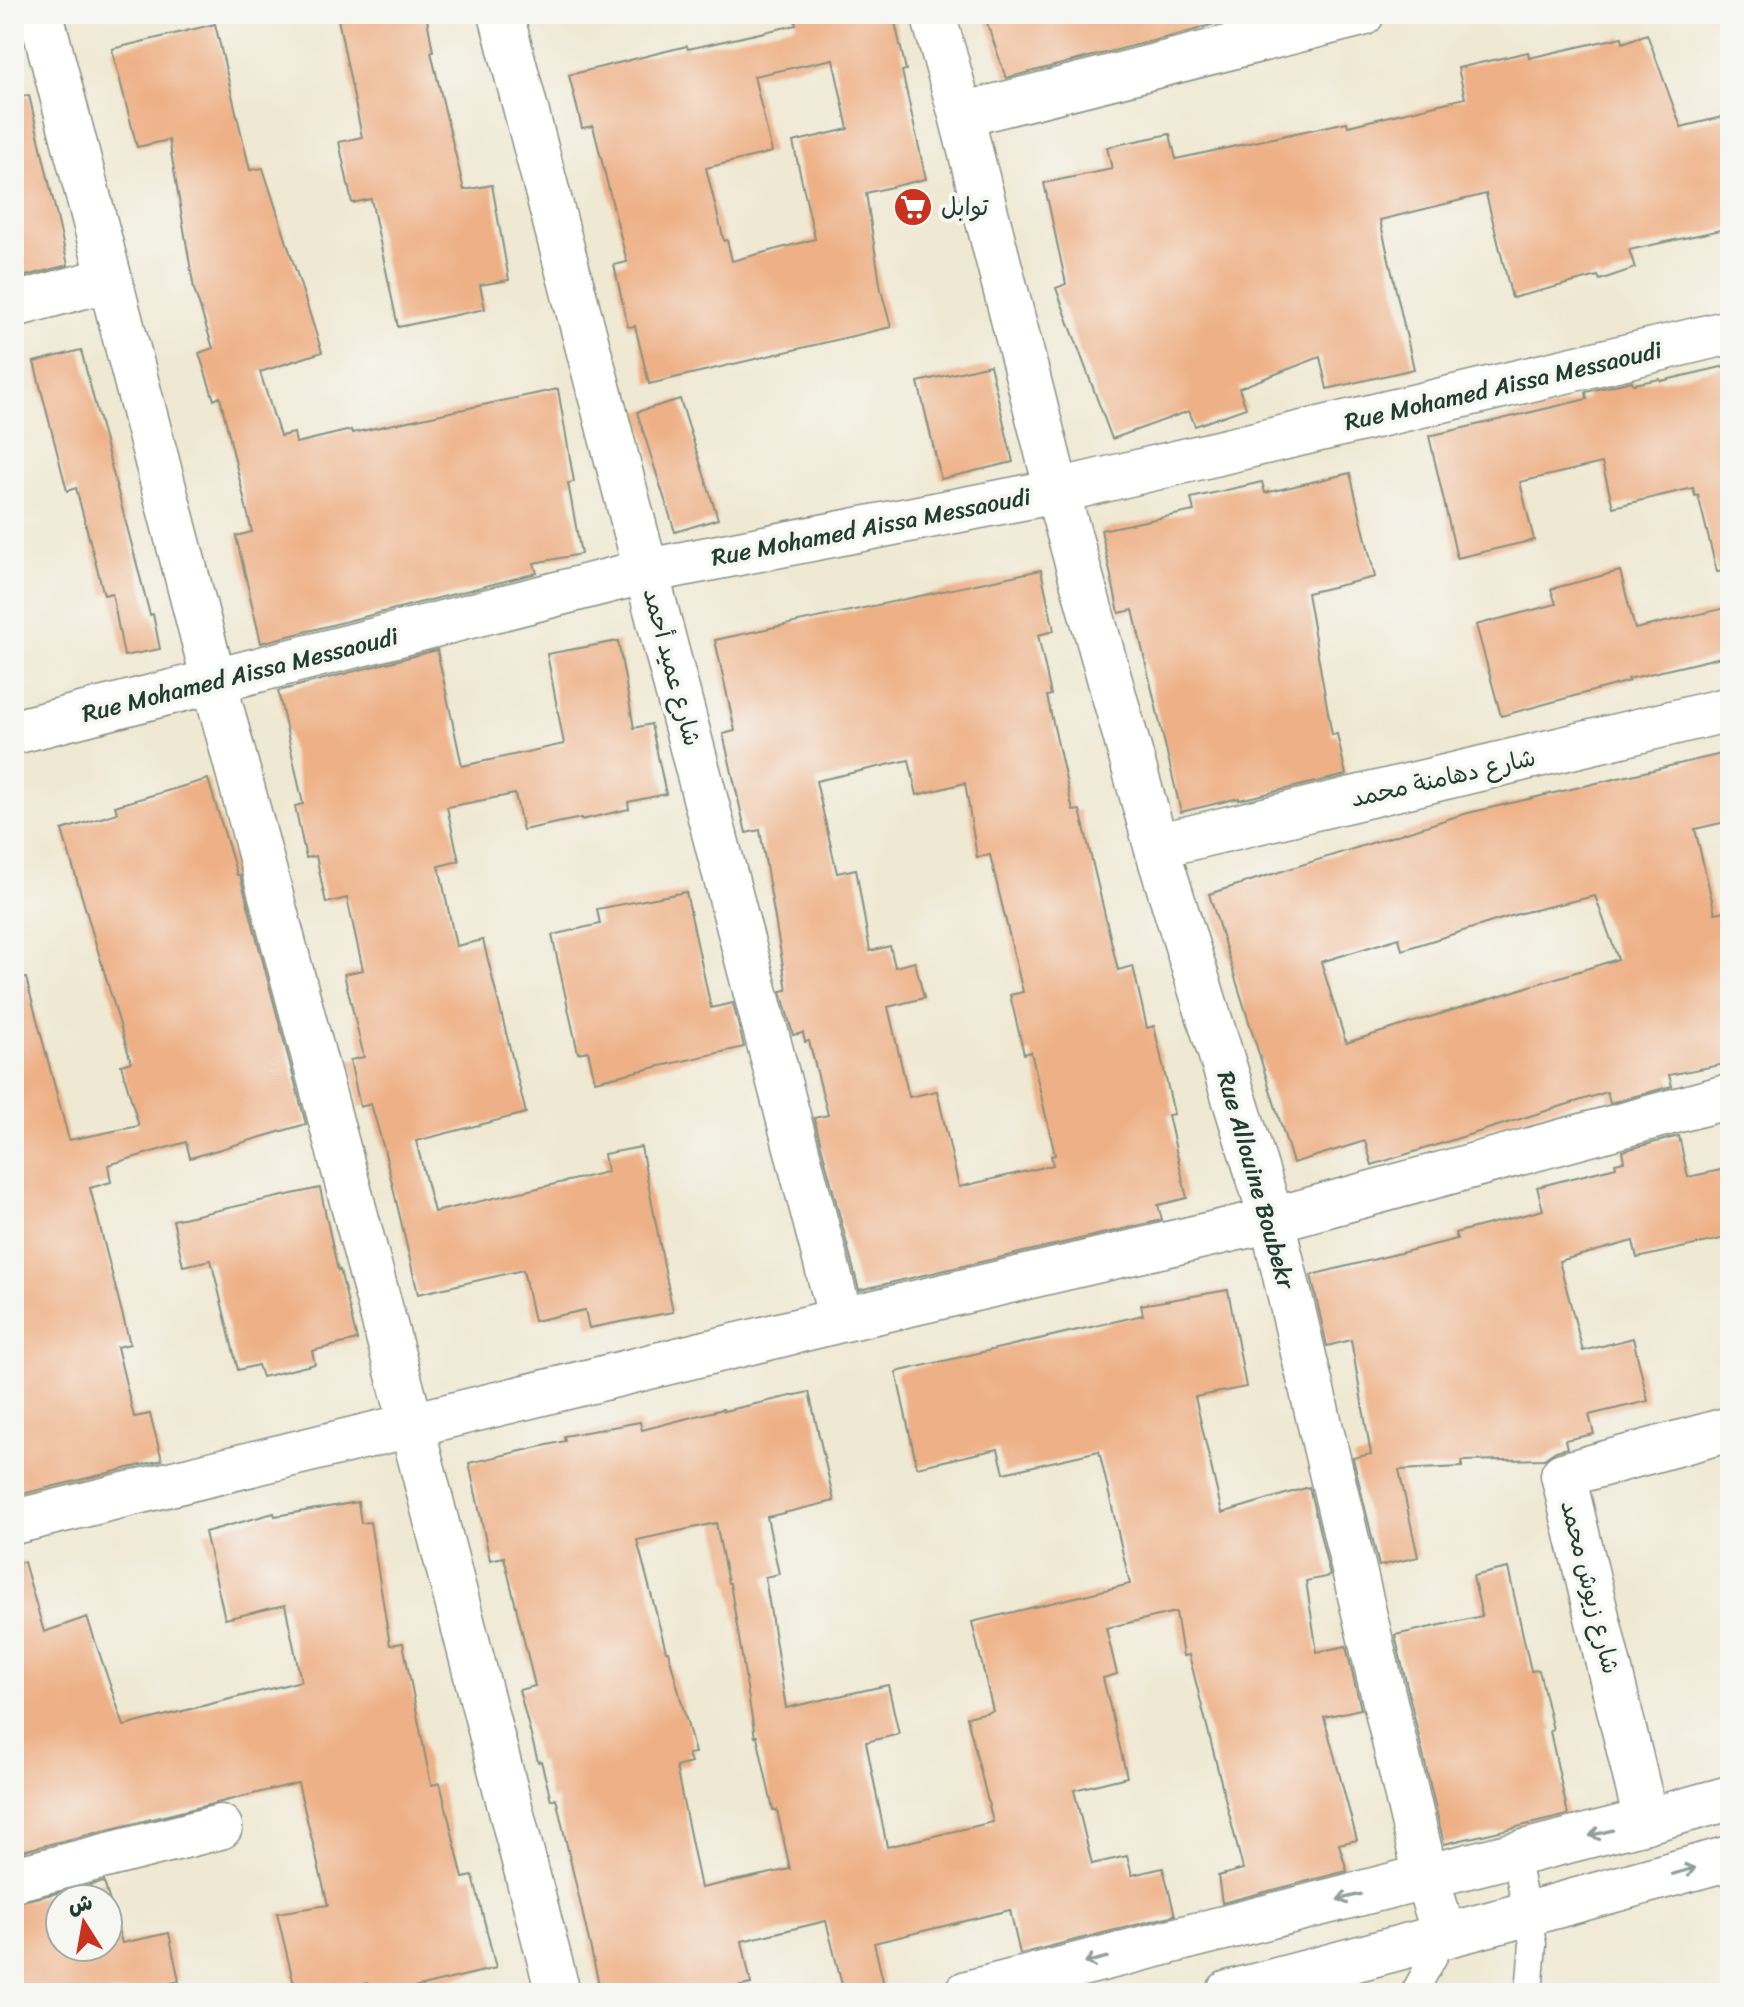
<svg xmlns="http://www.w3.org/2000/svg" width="1744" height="2007" viewBox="0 0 1744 2007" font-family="Sriracha,'Playpen Sans Arabic',sans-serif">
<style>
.building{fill:#eeb086;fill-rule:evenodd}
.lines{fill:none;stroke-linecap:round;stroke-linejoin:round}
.lane-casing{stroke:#879283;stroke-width:29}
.street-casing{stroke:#879283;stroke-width:47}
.secondary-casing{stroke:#879283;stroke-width:47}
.lane{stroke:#fff;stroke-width:26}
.street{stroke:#fff;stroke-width:44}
.secondary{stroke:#fff;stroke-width:44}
.oneway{stroke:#8f9e9a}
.labels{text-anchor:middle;stroke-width:8;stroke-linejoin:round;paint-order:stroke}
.poi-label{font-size:24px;fill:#1f3d34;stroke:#f6f6f2;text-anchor:start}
.street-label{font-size:24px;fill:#1f3d34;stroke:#f6f6f2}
</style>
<rect width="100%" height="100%" fill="#f6f6f2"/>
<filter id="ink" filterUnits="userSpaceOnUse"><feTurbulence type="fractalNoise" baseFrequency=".0125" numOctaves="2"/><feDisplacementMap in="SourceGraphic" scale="16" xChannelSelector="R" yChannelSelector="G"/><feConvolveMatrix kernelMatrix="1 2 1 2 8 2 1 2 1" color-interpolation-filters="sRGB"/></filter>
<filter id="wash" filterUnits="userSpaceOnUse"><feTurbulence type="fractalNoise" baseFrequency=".006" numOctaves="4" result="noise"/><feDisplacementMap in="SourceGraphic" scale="32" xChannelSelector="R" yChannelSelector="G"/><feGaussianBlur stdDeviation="1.8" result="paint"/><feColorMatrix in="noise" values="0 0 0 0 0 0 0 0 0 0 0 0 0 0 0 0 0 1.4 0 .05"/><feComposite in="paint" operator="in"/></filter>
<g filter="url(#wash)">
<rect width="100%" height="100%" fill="#efe8d2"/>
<g id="blocks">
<path class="building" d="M337,14H426L433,51L431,52L464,190L492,185L509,280L480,285L485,309L398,327L371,199L352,203L339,142L362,137Z
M794,14H893L906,70L902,71L926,179L866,193L881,290L891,327L649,384L635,326L628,327L614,265L627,262L593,126L582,128L569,75L687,46L688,49L796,25ZM833,59L848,129L793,142L815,239L732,261L727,240L724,241L706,168L772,152L754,76Z
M984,14H1222L1223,21L1192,31L1006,78Z
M215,24L250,170L263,168L322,352L260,372L280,436L294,433L296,443L351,430L352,433L558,389L574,482L568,483L581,554L534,563L537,573L261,643L236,536L252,532L220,397L214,400L199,353L213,348L194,289L169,140L137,147L112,49Z
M1647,34L1681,127L1730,115V228L1629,250L1635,268L1600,280L1598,276L1512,298L1486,194L1380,220L1414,369L1327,389L1320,357L1239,388L1246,408L1195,426L1189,411L1112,439L1056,288L1066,284L1044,183L1112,169L1107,147L1170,134L1176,159L1347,122L1348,126L1465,98L1458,68L1528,52L1529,58L1622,37L1623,43Z
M29,95L68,265L14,279V97Z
M81,350L150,615L153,614L160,649L124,656L112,593L104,595L76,488L67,491L34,362Z
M990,365L1013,462L941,479L918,382Z
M1730,365V571L1717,572L1698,495L1695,496L1693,488L1613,507L1602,463L1520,482L1534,540L1457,558L1429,436L1587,399L1586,392L1632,381L1633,384L1660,379L1661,381Z
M680,399L718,519L675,532L637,412Z
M1350,473L1375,577L1307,593L1332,735L1337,734L1346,775L1239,800V798L1181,812L1133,610L1119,613L1101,530L1194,511L1191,498L1262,482L1265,493Z
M1041,570L1054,631L1038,635L1051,695L1047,696L1073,811L1080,810L1118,970L1133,966L1147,1028L1154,1026L1174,1114L1168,1115L1187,1198L1158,1205L1162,1220L859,1290L814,1118L828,1115L809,1041L805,1042L803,1033L793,1035L781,991L787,990L760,830L746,833L723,734L735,731L715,640ZM909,760L917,795L965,783L977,857L990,855L1023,992L1010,995L1024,1054L1031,1052L1055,1155L1051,1156L1053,1165L959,1187L937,1091L909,1097L888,1007L924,998L915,962L895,967L890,946L870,951L856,869L837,873L816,781Z
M1620,571L1635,629L1730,607V655L1628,679L1629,681L1501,716L1476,625L1556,604L1551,589Z
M618,641L634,728L651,724L666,794L628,802L629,809L581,820V818L523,830L515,794L447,807L459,861L439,866L456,946L483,940L526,1113L416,1141L434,1212L607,1172L604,1154L641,1147L673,1312L589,1328L585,1310L534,1321L523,1270L418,1294L384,1149L371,1104L360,1107L350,1060L364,1057L344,974L363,970L347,898L326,903L316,856L306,858L295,806L303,804L278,691L437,650L462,766L564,744L547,654Z
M1730,752V821L1695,829L1715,913L1730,910V1063L1669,1075L1672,1086L1610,1103L1607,1092L1372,1165L1365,1141L1293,1163L1209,894L1464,814ZM1595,896L1618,959L1346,1043L1321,962L1399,938L1402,950L1521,913Z
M208,779L237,875H240L306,1124L190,1158L186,1142L108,1165L111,1182L90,1188L130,1344L117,1347L134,1417L150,1414L162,1460L14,1496V979L26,978L69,1140L139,1126L121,1065L131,1062L62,830L117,813L115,806Z
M686,892L711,1008L733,1003L744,1047L595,1081L588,1051L578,1053L552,935L600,924L597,909Z
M1679,1136L1688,1177L1730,1168V1237L1637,1258L1633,1241L1559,1261L1583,1351L1633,1338L1648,1401L1589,1415L1594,1434L1565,1440L1567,1448L1556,1451L1544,1459L1462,1461V1467L1399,1470L1418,1557L1379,1566L1353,1458L1371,1454L1351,1340L1327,1346L1311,1275L1457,1239L1455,1233L1543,1210L1537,1187L1616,1167L1615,1163L1624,1161L1622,1151Z
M320,1188L338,1271L340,1270L357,1340L312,1351L315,1364L262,1377L258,1365L238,1370L211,1260L183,1266L173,1220Z
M1228,1290L1246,1387L1195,1397L1222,1513L1309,1487L1330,1576L1306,1581L1317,1652L1346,1646L1361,1709L1324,1717L1357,1840L1339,1844L1347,1871L1222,1903L1218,1876L1243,1869L1189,1655L1183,1656L1176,1612L1106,1628L1117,1674L1103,1678L1127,1777L1074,1790L1092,1864L1127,1856L1132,1875L1163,1868L1175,1915L1020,1954L1010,1910L874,1943L884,1985L852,1993H844L826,1921L742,1941L751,1984L710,1993H601L556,1798L551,1800L541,1761L538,1762L519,1690L535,1686L504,1557L490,1560L469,1463L565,1441L564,1436L640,1422L642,1430L723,1409L724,1411L809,1392L834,1501L767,1517L779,1574L765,1577L786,1708L888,1685L899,1734L866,1742L887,1847L993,1822L967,1717L993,1711L972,1622L1130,1584L1099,1451L1004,1473L998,1449L917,1467L896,1372L1143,1315L1141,1305ZM716,1523L728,1583H730L755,1737L757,1736L773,1810H777L790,1869L701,1888L676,1767L691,1763L688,1754L695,1753L668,1651H666L637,1540Z
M358,1502L361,1523L370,1522L390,1645L403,1643L431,1785L440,1783L463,1878L473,1876L496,1968L393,1993H371L368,1983L327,1993H296L277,1913L328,1905L298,1783L14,1853V1563L24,1562L44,1632L87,1617L124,1726L301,1681L285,1605L225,1619L205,1532L274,1513L275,1516Z
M1508,1568L1531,1671L1539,1670L1553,1730L1550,1731L1568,1815L1444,1844L1395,1635L1482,1616L1473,1576Z
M104,1882L122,1943L169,1933L179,1981L121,1993H14V1903ZM60,1899H108V1947H60Z"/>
</g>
</g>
<g filter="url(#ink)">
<use href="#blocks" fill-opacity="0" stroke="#879283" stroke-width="2"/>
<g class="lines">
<g class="lane-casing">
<path id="lane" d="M1515,1855L1533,1944L1529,1993
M1414,1993L1445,1936"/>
</g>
<g class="street-casing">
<path id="street" d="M41,14L214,681L411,1423L558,1993
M501,14L841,1320
M933,14L961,115L1057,491L1156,846L1272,1220L1426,1877L1445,1936
M961,115L1362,14
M14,305L110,279
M1156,846L1730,709
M14,1522L841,1320L1272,1220L1730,1096
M1646,1821L1563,1475L1730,1429
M14,1879L220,1827"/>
</g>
<g class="secondary-casing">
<path id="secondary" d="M14,732L647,571L1057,491L1730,332
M967,1993L1646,1821L1730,1798
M1228,1993L1527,1914L1730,1858"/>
</g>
<use href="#lane" class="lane"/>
<use href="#street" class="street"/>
<use href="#secondary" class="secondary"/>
</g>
<defs><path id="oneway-shaft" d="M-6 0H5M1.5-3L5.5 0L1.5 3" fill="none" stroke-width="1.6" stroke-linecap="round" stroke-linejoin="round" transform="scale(2)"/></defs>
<g class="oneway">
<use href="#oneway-shaft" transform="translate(1601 1833) rotate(166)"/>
<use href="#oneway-shaft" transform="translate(1684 1871) rotate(-16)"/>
<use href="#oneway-shaft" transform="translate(1349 1897) rotate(166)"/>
<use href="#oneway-shaft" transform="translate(1096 1960) rotate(166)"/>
</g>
</g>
<defs>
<g id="supermarket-disc" transform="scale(2)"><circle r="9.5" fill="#c8321e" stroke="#f6f6f2"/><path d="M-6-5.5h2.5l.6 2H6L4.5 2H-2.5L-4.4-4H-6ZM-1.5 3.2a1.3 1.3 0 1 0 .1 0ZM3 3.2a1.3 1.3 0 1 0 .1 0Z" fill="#fff"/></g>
</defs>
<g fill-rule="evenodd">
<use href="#supermarket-disc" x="913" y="207"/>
</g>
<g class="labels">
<g class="poi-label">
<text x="941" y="215">توابل</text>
</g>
<g class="street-label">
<text transform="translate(1503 386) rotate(-13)" y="8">Rue Mohamed Aissa Messaoudi</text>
<text transform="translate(871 527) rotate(-11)" y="8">Rue Mohamed Aissa Messaoudi</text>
<text transform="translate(672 667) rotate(75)" y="8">شارع عميد أحمد</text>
<text transform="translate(240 675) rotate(-14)" y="8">Rue Mohamed Aissa Messaoudi</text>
<text transform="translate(1443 778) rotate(-13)" y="8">شارع دهامنة محمد</text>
<text transform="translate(1256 1180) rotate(74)" y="8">Rue Allouine Boubekr</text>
<text transform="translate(1590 1587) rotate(76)" y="8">شارع زيوش محمد</text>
</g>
</g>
<rect width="1744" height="2007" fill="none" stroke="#f6f6f2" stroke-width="48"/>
<g transform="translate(84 1923) rotate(349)"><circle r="38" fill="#f6f6f2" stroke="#a0aca6" stroke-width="2"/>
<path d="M0-6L14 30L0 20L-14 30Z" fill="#c8321e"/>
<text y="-12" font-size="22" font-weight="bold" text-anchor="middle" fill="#1f3d34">ش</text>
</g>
</svg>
